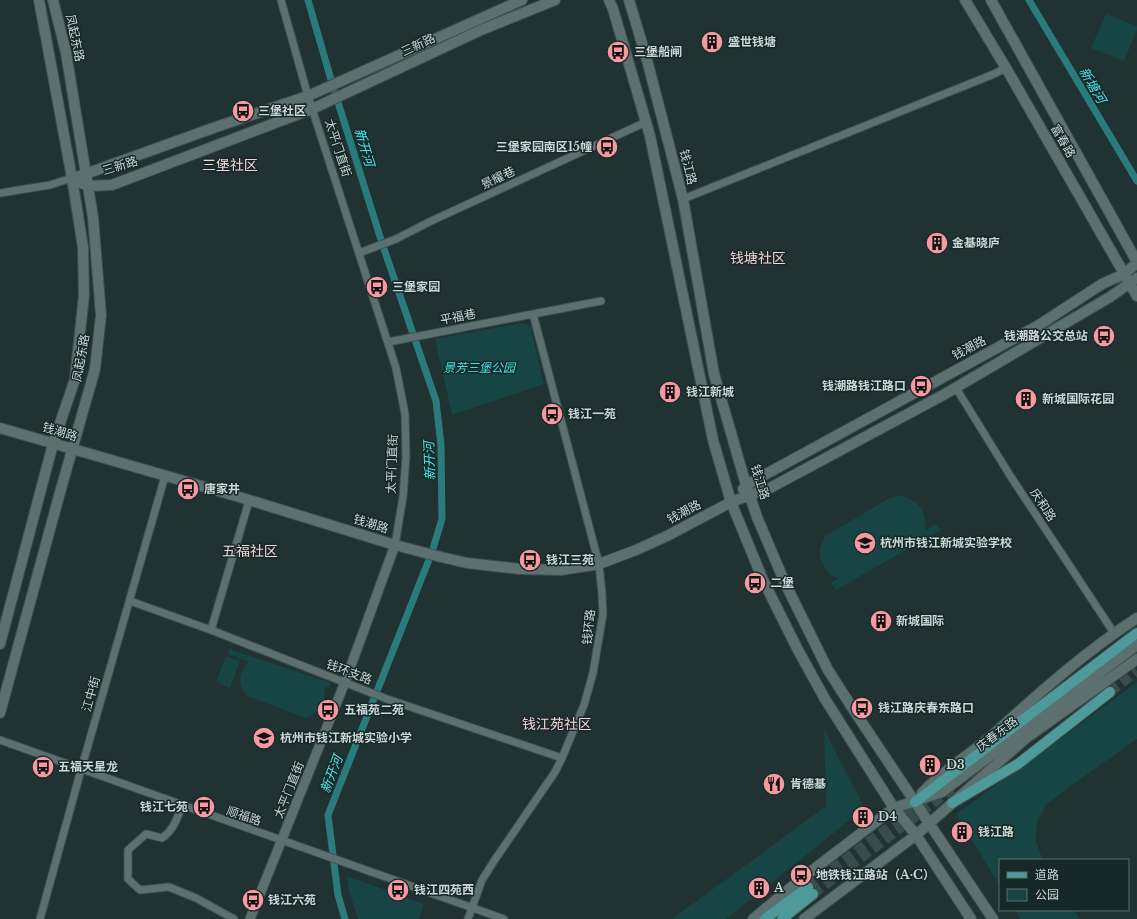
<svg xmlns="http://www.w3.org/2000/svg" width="1137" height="919" viewBox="0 0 1137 919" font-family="'Libre Baskerville','Noto Sans SC',serif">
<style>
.green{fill:#174444}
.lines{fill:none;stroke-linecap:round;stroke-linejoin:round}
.canal{stroke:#2a7c7c;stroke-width:7}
.primary-tunnel{stroke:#3a4b4b;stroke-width:10;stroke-dasharray:10 5;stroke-linecap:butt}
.minor-casing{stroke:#3f4f4f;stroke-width:9}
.tertiary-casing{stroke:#3f4f4f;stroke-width:11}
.secondary-casing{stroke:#3f4f4f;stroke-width:12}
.primary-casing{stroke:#3f4f4f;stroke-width:12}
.minor{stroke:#5c7070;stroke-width:7}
.tertiary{stroke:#5c7070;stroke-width:9}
.secondary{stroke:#5c7070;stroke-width:10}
.primary{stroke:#4e9999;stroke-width:10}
.labels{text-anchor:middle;stroke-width:3;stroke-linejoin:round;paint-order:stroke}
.street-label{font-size:12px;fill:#cbd6d6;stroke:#162828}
.poi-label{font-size:12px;font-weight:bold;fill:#cbd6d6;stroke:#162828;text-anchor:start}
.park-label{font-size:12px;font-style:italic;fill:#46e3e4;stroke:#162828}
.water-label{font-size:13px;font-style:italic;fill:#4ce7e8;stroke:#162828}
.quarter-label{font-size:14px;fill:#f6d3d4;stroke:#162828}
</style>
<rect width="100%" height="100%" fill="#203232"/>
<path class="green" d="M1106,14L1137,26V30L1124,61L1091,48Z
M521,323L530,325L544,384L452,415L435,339Z
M900,495C921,503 926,508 925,531L936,524L941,530L836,590L831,583L839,578L831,576L825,569L820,557V549L825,536L888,499Z
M229,649L331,683L329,688L324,687C328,701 319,713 306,718L247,696C237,686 239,671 248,662L228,654Z
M226,656L240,661L230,688L216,682Z
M1137,682V739L1062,792L1046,805L1037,822L1036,842L1043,860H1000V886L956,814L1074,729Z
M824,729L863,805L840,828L726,919H672L826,806Z
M347,876L424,904L419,919H358L349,891Z
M1015,910H1074L1080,919H1020Z"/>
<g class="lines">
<path class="canal" d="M308,0L332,83L382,243L436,401L441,445L442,519L432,552L328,815L338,895L345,919
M1029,0L1137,181"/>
<path class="primary-tunnel" d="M1110,692L1137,671
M808,887L924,801
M813,894L952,789"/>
<g class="minor-casing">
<path id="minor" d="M281,0L308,96L396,368L405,414L406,457L403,497L395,545
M0,193L50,185L72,178
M683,199L994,74L1006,68
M359,253L396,239L429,222L646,122
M388,342L601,301
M956,388L1011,477L1114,633
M130,601L211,630L387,699L562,758
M211,630L249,501
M0,740L504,919
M182,806C177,818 174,830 162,838L146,834L128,850V879L140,890L169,887L196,898L234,919
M40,919L81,770L165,476
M468,919L482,880L494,861L555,772L562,758L584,705L593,673L603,614L602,594L599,564L533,314"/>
</g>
<g class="tertiary-casing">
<path id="tertiary" d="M250,919L345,682L395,545"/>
</g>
<g class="secondary-casing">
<path id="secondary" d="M609,0L613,9L650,136L713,440L731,502L763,580L798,650L825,699L894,808L916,835L971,919
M629,0L647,60L683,199L714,374L746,485L757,517L785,583L828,670L855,712L993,919
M965,0L1006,68L1137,296
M991,0L1137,262
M80,176L216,127L308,96L522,0
M81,183L88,186L112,185L312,109L481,30L555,0
M0,428L236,496L395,545L441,557L467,563L520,569L561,570L599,564L636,550L667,536L731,502L770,488L945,394L1110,297L1137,278
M743,489L746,485L1039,325L1102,284L1124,274L1137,263
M0,644L53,444L75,379L84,295L83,247L72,178L39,0
M0,713L59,496L95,369L101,315L93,217L66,53L53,0
M922,793C941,772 966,757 988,739C1036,696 1083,653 1137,618
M753,919L801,879L894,808L942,792L1137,645
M804,919L916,835L1025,739L1137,659"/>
</g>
<g class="primary-casing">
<path id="primary" d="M915,802L1137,633
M952,803L1018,764L1110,692
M765,919L808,887
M782,919L813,894"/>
</g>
<use href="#minor" class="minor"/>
<use href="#tertiary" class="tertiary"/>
<use href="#secondary" class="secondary"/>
<use href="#primary" class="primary"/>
</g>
<defs>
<g id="building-disc" transform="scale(1.15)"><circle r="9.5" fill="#f49aa0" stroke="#162828"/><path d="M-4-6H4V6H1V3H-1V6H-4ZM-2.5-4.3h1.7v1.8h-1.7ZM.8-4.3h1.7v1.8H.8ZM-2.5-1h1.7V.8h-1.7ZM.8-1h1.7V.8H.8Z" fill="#111"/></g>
<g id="bus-disc" transform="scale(1.15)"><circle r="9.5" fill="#f49aa0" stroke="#162828"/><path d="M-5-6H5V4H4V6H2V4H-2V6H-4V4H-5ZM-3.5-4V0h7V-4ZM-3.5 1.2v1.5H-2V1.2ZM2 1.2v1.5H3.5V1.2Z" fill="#111"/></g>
<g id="school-disc" transform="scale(1.15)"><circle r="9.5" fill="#f49aa0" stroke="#162828"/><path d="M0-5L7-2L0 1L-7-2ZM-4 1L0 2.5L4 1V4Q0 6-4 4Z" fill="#111"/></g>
<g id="restaurant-disc" transform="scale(1.15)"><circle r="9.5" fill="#f49aa0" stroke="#162828"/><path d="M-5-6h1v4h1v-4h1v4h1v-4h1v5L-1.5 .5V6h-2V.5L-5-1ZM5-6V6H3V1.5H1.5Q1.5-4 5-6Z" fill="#111"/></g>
</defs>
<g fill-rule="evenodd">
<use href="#building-disc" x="712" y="42"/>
<use href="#bus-disc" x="618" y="52"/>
<use href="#bus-disc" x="243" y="111"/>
<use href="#bus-disc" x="607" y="147"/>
<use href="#building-disc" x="937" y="243"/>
<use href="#bus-disc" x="377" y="287"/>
<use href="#bus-disc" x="1104" y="336"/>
<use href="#bus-disc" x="921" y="386"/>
<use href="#building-disc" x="670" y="392"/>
<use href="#building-disc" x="1026" y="399"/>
<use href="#bus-disc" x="552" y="414"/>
<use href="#bus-disc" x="188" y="489"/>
<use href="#school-disc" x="865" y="543"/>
<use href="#bus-disc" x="530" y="560"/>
<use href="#bus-disc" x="755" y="583"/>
<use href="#building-disc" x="881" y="621"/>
<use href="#bus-disc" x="862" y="708"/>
<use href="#bus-disc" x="328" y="710"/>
<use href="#school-disc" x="264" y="738"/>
<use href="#building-disc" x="930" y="765"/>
<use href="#bus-disc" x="43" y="767"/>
<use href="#restaurant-disc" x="774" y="784"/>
<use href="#bus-disc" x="204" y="807"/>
<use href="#building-disc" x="863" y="817"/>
<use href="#building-disc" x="962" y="832"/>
<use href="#bus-disc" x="801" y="875"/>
<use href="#building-disc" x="759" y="888"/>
<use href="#bus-disc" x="398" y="890"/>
<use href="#bus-disc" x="253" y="900"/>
</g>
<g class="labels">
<g class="street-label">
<text transform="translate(75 38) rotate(78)" y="4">凤起东路</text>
<text transform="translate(418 45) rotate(-25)" y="4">三新路</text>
<text transform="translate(1063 141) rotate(60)" y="4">富春路</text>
<text transform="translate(338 148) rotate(72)" y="4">太平门直街</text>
<text transform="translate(120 166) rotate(-17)" y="4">三新路</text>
<text transform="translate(688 167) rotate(76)" y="4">钱江路</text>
<text transform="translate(498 178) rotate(-25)" y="4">景耀巷</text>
<text transform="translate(458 317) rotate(-11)" y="4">平福巷</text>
<text transform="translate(969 348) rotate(-28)" y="4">钱潮路</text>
<text transform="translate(81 358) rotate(-80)" y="4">凤起东路</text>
<text transform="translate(60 432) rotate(17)" y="4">钱潮路</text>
<text transform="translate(392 464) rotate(-88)" y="4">太平门直街</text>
<text transform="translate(760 482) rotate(73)" y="4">钱江路</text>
<text transform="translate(1043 505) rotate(57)" y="4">庆和路</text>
<text transform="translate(684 512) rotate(-28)" y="4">钱潮路</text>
<text transform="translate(371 524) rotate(17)" y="4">钱潮路</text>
<text transform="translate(589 627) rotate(-84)" y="4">钱环路</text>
<text transform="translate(349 672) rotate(21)" y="4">钱环支路</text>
<text transform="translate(91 694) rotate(-74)" y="4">江中街</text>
<text transform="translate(997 734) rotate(-37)" y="4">庆春东路</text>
<text transform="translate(289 790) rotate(-68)" y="4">太平门直街</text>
<text transform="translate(244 816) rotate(19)" y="4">顺福路</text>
</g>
<g class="poi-label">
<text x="728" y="46">盛世钱塘</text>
<text x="634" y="56">三堡船闸</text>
<text x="258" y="115">三堡社区</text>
<text x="592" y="151" text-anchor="end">三堡家园南区15幢</text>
<text x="952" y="247">金基晓庐</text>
<text x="392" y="291">三堡家园</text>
<text x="1088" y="340" text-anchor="end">钱潮路公交总站</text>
<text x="906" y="390" text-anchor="end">钱潮路钱江路口</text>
<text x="686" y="396">钱江新城</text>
<text x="1042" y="403">新城国际花园</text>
<text x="568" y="418">钱江一苑</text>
<text x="204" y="493">唐家井</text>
<text x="880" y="547">杭州市钱江新城实验学校</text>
<text x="546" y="564">钱江三苑</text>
<text x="770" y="587">二堡</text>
<text x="896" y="625">新城国际</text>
<text x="878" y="712">钱江路庆春东路口</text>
<text x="344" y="714">五福苑二苑</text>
<text x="280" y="742">杭州市钱江新城实验小学</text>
<text x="946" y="769">D3</text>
<text x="58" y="771">五福天星龙</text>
<text x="790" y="788">肯德基</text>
<text x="188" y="811" text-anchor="end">钱江七苑</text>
<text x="878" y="821">D4</text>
<text x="978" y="836">钱江路</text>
<text x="816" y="879">地铁钱江路站（A·C）</text>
<text x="774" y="892">A</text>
<text x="414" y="894">钱江四苑西</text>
<text x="268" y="904">钱江六苑</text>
</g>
<g class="park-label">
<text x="479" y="372">景芳三堡公园</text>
</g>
<g class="water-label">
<text transform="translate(1093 85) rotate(59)" y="5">新塘河</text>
<text transform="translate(365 147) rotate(73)" y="5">新开河</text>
<text transform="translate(429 461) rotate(-92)" y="5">新开河</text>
<text transform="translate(331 774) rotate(-69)" y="5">新开河</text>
</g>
<g class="quarter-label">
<text x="230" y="170">三堡社区</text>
<text x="758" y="263">钱塘社区</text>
<text x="250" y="556">五福社区</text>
<text x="557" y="729">钱江苑社区</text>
</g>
</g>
<rect x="999" y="859" width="130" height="52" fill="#162828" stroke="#5e6e6e"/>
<rect x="1007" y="872" width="20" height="6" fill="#4e9999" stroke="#5e6e6e"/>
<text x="1035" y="879" font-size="12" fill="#cbd6d6">道路</text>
<rect x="1007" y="889" width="20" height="12" fill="#174444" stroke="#5e6e6e"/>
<text x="1035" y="899" font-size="12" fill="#cbd6d6">公园</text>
</svg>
